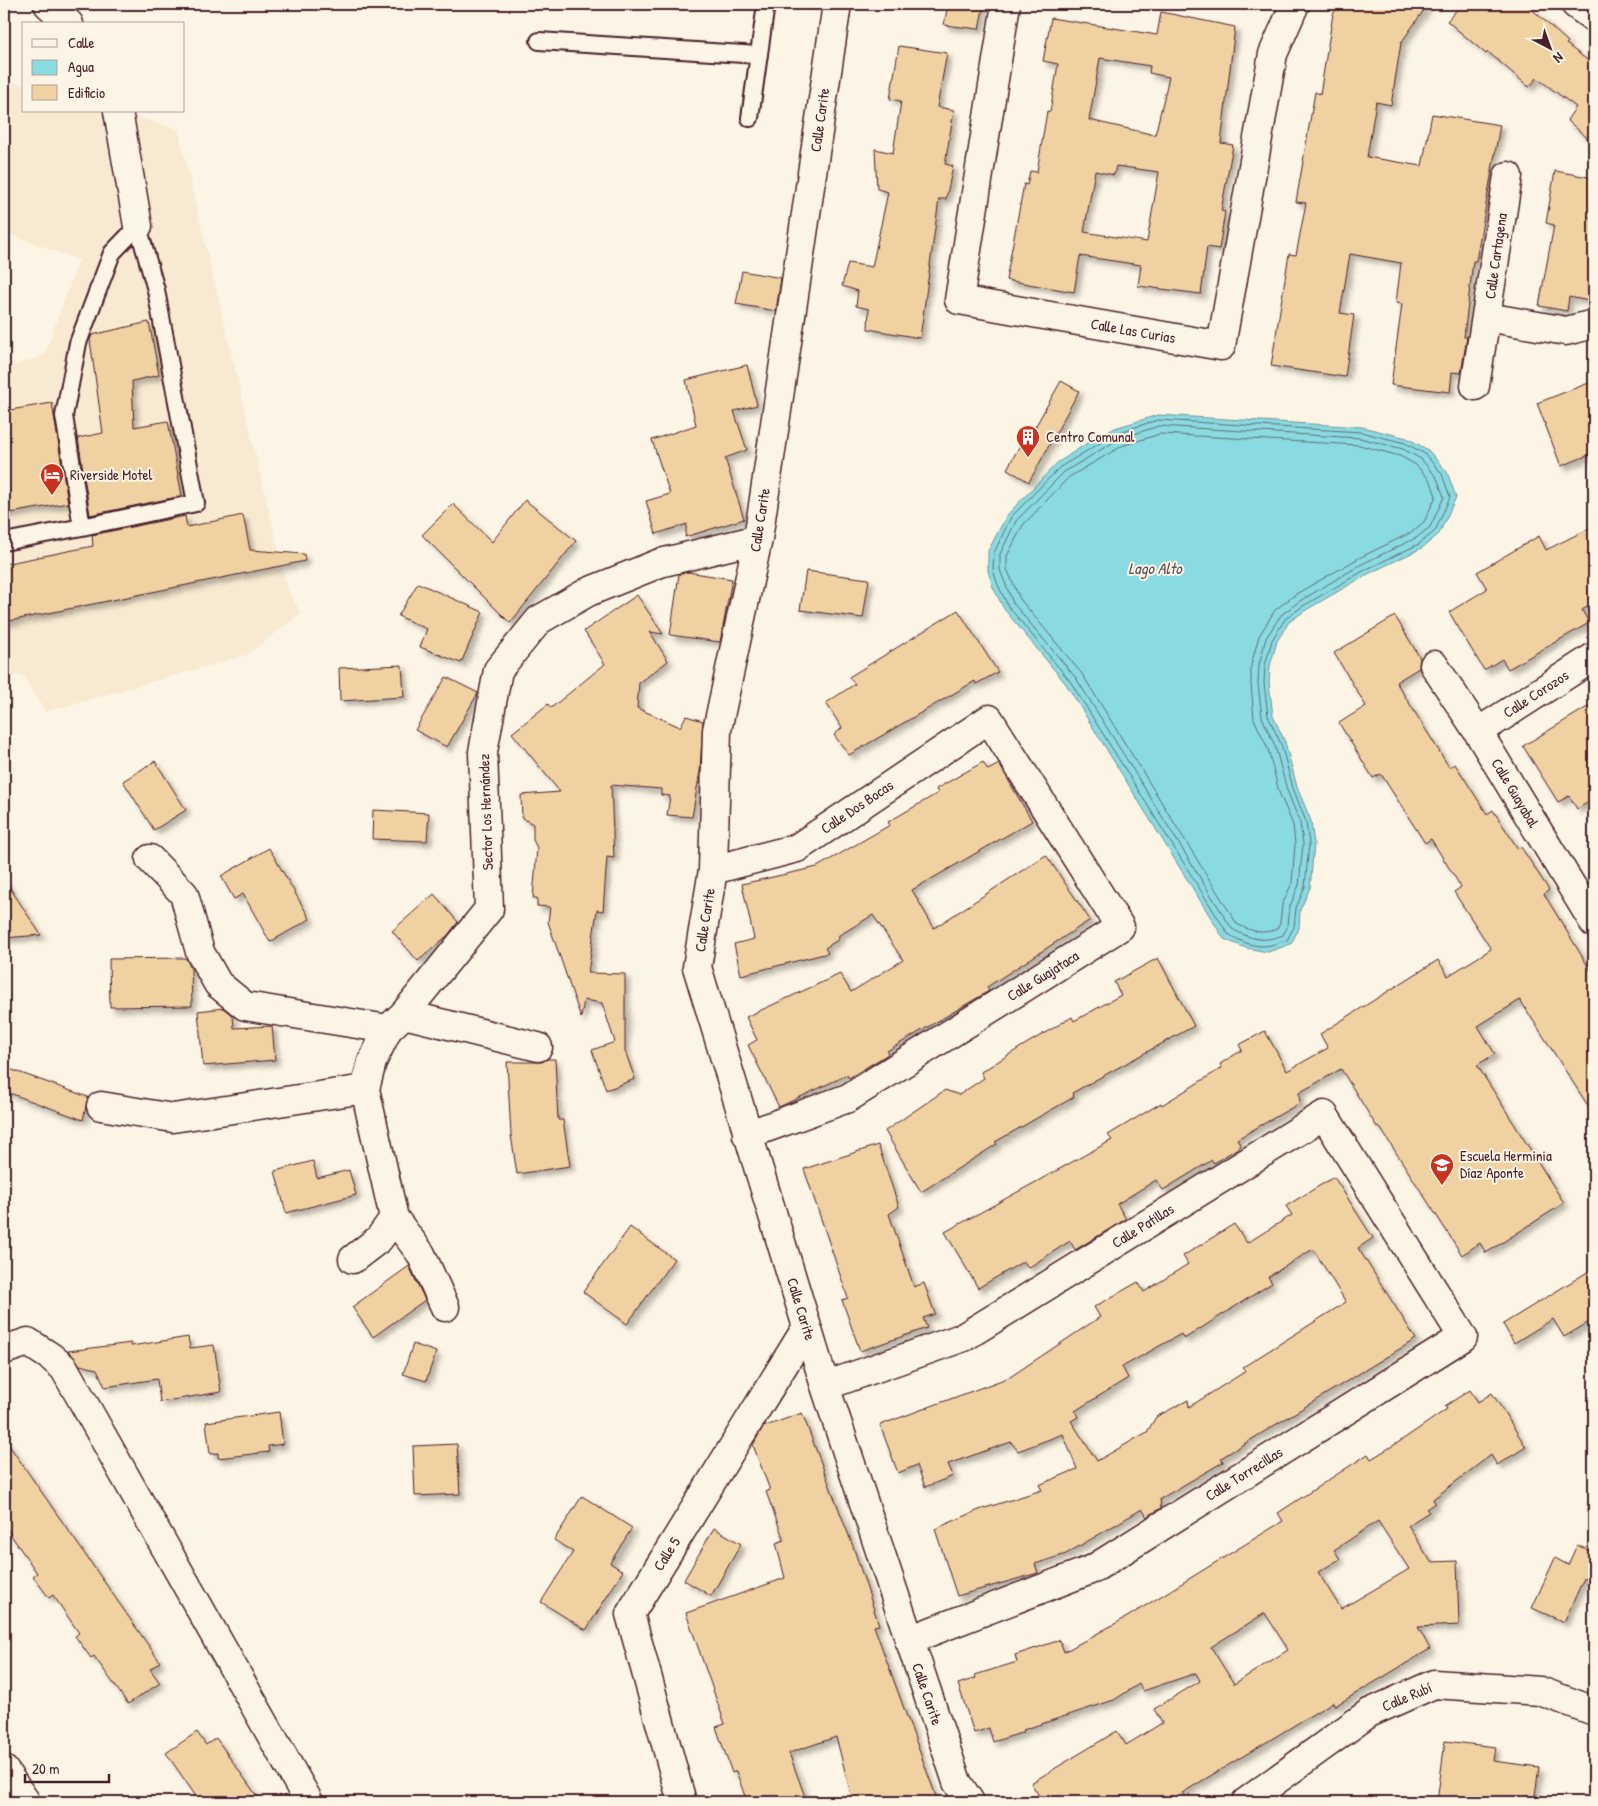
<svg xmlns="http://www.w3.org/2000/svg" width="1598" height="1806" viewBox="0 0 1598 1806" font-family="'Patrick Hand',sans-serif">
<style>
.built{fill:#f8ead1}
.water{fill:#89dbe1;stroke:#709098}
.lines{fill:none;stroke-linecap:round;stroke-linejoin:round}
.shore{stroke:#636a74;stroke-width:1}
.building{fill:#f0d1a2;stroke:#4a1f2b;fill-rule:evenodd;filter:url(#shadow)}
.service-casing{stroke:#4a1f2b;stroke-width:20}
.minor-casing{stroke:#4a1f2b;stroke-width:31}
.service{stroke:#fcf5e5;stroke-width:16}
.minor{stroke:#fcf5e5;stroke-width:28}
.labels{text-anchor:middle;stroke-width:4;stroke-linejoin:round;paint-order:stroke}
.street-label{font-size:15px;fill:#4a1f2b;stroke:#fcf5e5}
.poi-label{font-size:15px;fill:#4a1f2b;stroke:#fcf5e5;text-anchor:start}
.water-label{font-size:16px;font-style:italic;fill:#5a4e58;stroke:#fcf5e5}
</style>
<defs>
<filter id="shadow"><feDropShadow dx="4.5" dy="4.5" stdDeviation="2.5" flood-color="#0004"/></filter>
</defs>
<rect width="100%" height="100%" fill="#fcf5e5"/>
<filter id="ink" filterUnits="userSpaceOnUse"><feTurbulence type="fractalNoise" baseFrequency=".02" numOctaves="2"/><feDisplacementMap in="SourceGraphic" scale="10" xChannelSelector="R" yChannelSelector="G"/><feConvolveMatrix kernelMatrix="1 2 1 2 8 2 1 2 1" color-interpolation-filters="sRGB"/></filter>
<g filter="url(#ink)">
<path class="built" d="M4,80L24,85V111H116L178,129L288,590L301,613L247,655L45,712L22,674L4,678V370L44,355L79,260L4,232Z"/>
<path class="water" d="M1158,415L1362,427L1407,438L1428,450L1447,472L1456,497L1439,534L1422,548L1368,574L1306,610L1289,622L1277,641L1270,666L1269,683L1273,716L1285,742L1297,787L1311,821L1314,844L1310,888L1300,910L1299,928L1291,944L1268,952L1246,948L1224,939L1066,684L1004,609L993,587L988,571V551L1007,515L1057,463L1089,442L1115,428Z"/>
<g class="lines">
<path class="shore" d="M1158,420L1361,432L1405,443L1425,454L1442,474L1450,497L1435,531L1419,544L1365,570L1303,606L1285,619L1272,640L1265,666L1264,683L1268,716L1281,744L1293,788L1306,822L1309,844L1305,887L1296,908L1294,927L1287,940C1262,950 1251,947 1228,934L1070,681L1008,606L998,585L993,570L994,553L1011,517L1060,467L1117,433Z
M1159,426L1360,438L1403,449L1421,459L1437,478L1444,497L1430,527L1416,538L1362,564L1300,601L1281,615L1266,638L1259,665L1258,684L1262,717L1275,746L1287,790L1300,823L1303,844L1299,885L1290,906L1288,925L1283,935C1263,943 1251,939 1232,929L1076,678L1013,603L1000,570V554L1016,521L1064,472L1119,439Z
M1160,434L1359,445L1400,456L1416,465L1431,482L1436,496L1424,522L1412,532L1359,558L1296,594L1275,610L1259,636L1251,665V684L1254,719L1268,749L1279,792L1293,825L1295,844L1292,883L1282,905L1280,923L1277,929C1263,935 1250,931 1237,924L1082,674L1020,599L1007,569V556L1023,525L1069,477L1122,446Z"/>
</g>
<path class="building" d="M948,4H984L979,29L944,25Z
M1340,4H1428L1401,43L1391,105L1376,102L1367,157L1422,166L1432,114L1500,125L1476,261H1473L1464,337H1467L1461,373L1452,372L1450,392L1391,385L1402,304L1396,303L1401,263L1350,254L1340,313L1354,315L1345,377L1271,366L1289,254L1296,255L1306,203L1296,202L1315,92L1320,94L1333,14Z
M1462,4H1526L1568,42L1566,44L1594,65V144L1567,120L1576,107L1537,78L1529,87L1488,52L1486,54L1447,21Z
M1161,12L1235,27L1221,143L1233,145L1221,211L1225,212L1219,249L1207,247L1201,294L1138,286L1141,265L1080,256L1074,292L1006,280L1024,184L1027,185L1030,171L1037,172L1047,111L1050,112L1058,64L1043,61L1051,18L1157,35ZM1100,58L1150,66L1149,73L1169,77L1155,135L1089,120ZM1116,166L1159,172L1147,242L1084,232L1095,171L1114,175Z
M899,46L947,53L937,107L954,110L945,164L953,166L946,199H939L920,338L868,329L869,309L856,306L858,291L842,286L848,263L872,267L888,192L877,189L875,149L893,153L901,101L890,99Z
M1555,171L1594,178V302L1569,297L1567,311L1539,306L1554,225L1546,223Z
M742,271L781,278L776,311L736,304Z
M149,322L159,375L132,381L134,427L168,421L182,496L90,515L78,438L103,433L90,340L92,335Z
M747,365L757,405L734,411L747,450L725,458L744,519L685,537L687,524L656,534L646,501L670,494L652,440L696,425L686,380Z
M1061,381L1079,391L1029,482L1007,469L1026,434L1030,436Z
M1594,381V453L1561,466L1537,403Z
M52,403L68,503L4,514V411Z
M525,500L576,541L510,623L422,535L453,504L492,542Z
M243,515L250,550L304,554L305,561L4,622V564L93,546L92,535L185,516L187,527Z
M1594,526V603L1582,610L1589,623L1508,669L1502,659L1484,670L1449,612L1487,589L1477,572L1539,536L1546,550Z
M806,571L869,579L863,618L800,610Z
M688,572L732,579L720,642L670,635L679,574Z
M418,583L483,612L461,663L420,647L427,629L398,616Z
M637,595L663,634L650,632L668,661L639,683L637,708L680,727L686,716L703,721L700,771L692,817L667,815L670,796L661,795V789L611,785L614,858L607,857L603,911L597,910L588,973L625,974V1051L635,1079L606,1090L592,1050L615,1042L602,1003L584,1000L581,1018L548,922L550,907L537,906V898H533L537,848L533,840V824L522,818L521,795L560,792L512,733L548,704L551,708L605,664L584,631Z
M958,610L998,672L976,684L975,681L849,755L834,735L842,728L826,703L855,684L849,677Z
M1395,616L1420,658L1419,668L1396,682L1449,767L1455,764L1487,814L1493,810L1518,849L1521,847L1549,890L1544,894L1594,976V1115L1520,1000L1478,1026L1495,1054L1477,1065L1564,1203L1486,1253L1480,1243L1462,1255L1379,1126L1377,1127L1341,1069L1299,1093L1300,1103L1237,1139L1241,1146L1214,1163L1212,1160L1163,1190L1156,1180L1117,1204L1126,1219L1075,1250L1070,1241L1028,1268L1024,1261L978,1288L945,1232L1112,1140L1108,1135L1161,1103L1162,1105L1222,1068L1220,1064L1242,1050L1239,1045L1265,1031L1287,1071L1328,1048L1320,1034L1438,960L1448,976L1491,949L1454,892L1461,887L1431,839L1425,843L1381,774L1373,778L1339,723L1366,706L1334,653Z
M402,665L404,697L340,701L339,668Z
M446,677L478,693L447,747L415,730Z
M1594,703V799L1577,809L1569,796L1558,802L1523,746Z
M155,761L186,810L154,830L123,781Z
M983,762L988,770L999,764L1032,821L912,890L934,928L1046,855L1090,920L987,987L989,991L887,1051L888,1054L849,1078L847,1075L779,1107L748,1045L757,1040L746,1017L840,974L851,992L903,960L873,915L838,936L839,939L825,948L828,953L741,975L734,944L754,939L742,884L817,867L890,825L888,822L938,793L936,789Z
M373,810L429,813L427,841L372,839Z
M269,848L310,919L270,942L243,894L234,899L221,876Z
M4,879L41,935L4,938Z
M434,894L458,922L448,935L418,961L392,931Z
M186,958L191,969L192,1006L110,1007L109,959Z
M1158,958L1194,1026L1072,1093L1074,1097L995,1142L997,1144L921,1192L885,1131L945,1090L959,1095L984,1078L981,1072L1026,1044L1072,1017L1074,1021L1121,995L1114,982Z
M223,1008L233,1016L234,1028L272,1026L275,1060L203,1066L198,1011Z
M547,1059H555L558,1120H563L570,1166L517,1174L511,1135L507,1062H542Z
M4,1067L88,1097L83,1120L4,1091Z
M878,1145L899,1207L889,1214L914,1287L924,1283L935,1314L923,1318L927,1328L860,1351L842,1300L848,1298L804,1169Z
M313,1161L317,1178L349,1170L356,1195L286,1213L275,1171Z
M1334,1177L1373,1238L1358,1248L1416,1339L1221,1458L1223,1462L1160,1499L1161,1508L1147,1517L1142,1509L1066,1554L1035,1564L1038,1573L957,1596L935,1529L979,1510L1042,1490L1039,1485L1077,1469L1063,1434L1018,1451L1011,1442L948,1464L953,1476L925,1487L917,1465L898,1473L880,1425L1010,1377L1100,1317L1094,1307L1138,1282L1144,1292L1188,1264L1183,1256L1234,1224L1247,1243L1292,1215L1286,1206ZM1313,1249L1346,1302L1243,1367L1246,1371L1189,1407L1188,1400L1156,1417L1147,1432L1097,1461L1071,1421L1078,1417L1075,1411L1128,1378L1122,1367L1181,1334L1184,1339L1272,1283L1268,1277Z
M630,1227L674,1259L627,1324L583,1292Z
M409,1266L425,1300L373,1337L352,1307Z
M1594,1268V1319L1564,1337L1553,1319L1514,1343L1503,1324Z
M188,1337L190,1348L214,1345L221,1392L160,1402L157,1379L105,1387L97,1369L80,1365L68,1351L131,1343V1346Z
M413,1344L436,1352L426,1381L403,1374Z
M1470,1390L1478,1402L1492,1393L1526,1447L1497,1465L1491,1455L1433,1499L1435,1503L1426,1509L1429,1512L1408,1525L1431,1562L1457,1561L1459,1625L1418,1627L1430,1649L1335,1706L1333,1702L1182,1793L1188,1802H1043L1031,1783L1117,1731L1126,1745L1162,1723L1154,1709L1200,1681L1196,1673L1143,1691L1139,1684L1114,1700L1023,1730L1024,1732L993,1742L989,1728L974,1733L958,1684L976,1678L975,1675L1017,1662L1015,1655L1060,1640L1064,1652L1127,1617L1283,1521L1278,1513L1368,1454L1371,1459L1399,1442L1447,1409L1445,1406ZM1378,1521L1409,1569L1341,1609L1318,1572L1340,1559L1334,1550ZM1265,1613L1288,1650L1234,1684L1211,1647Z
M279,1412L283,1444L268,1446L269,1452L218,1458V1453L210,1454L206,1422Z
M802,1413L854,1549L879,1625L874,1626L938,1802H853L836,1737L789,1753L807,1802H747L736,1771L732,1773L716,1727L725,1724L686,1613L785,1578L776,1543L784,1540L766,1492L770,1490L753,1445L763,1427Z
M4,1438L160,1662L150,1669L160,1683L128,1704L94,1656L91,1658L75,1636L79,1633L53,1595L49,1598L33,1576L37,1573L4,1525Z
M457,1444L460,1494L415,1496L413,1446Z
M582,1496L632,1528L610,1563L623,1571L586,1630L541,1602L573,1552L554,1540Z
M714,1528L741,1544L711,1596L684,1580Z
M1577,1545L1594,1553V1582L1584,1578L1564,1622L1532,1608L1555,1558L1568,1565Z
M197,1732L206,1745L216,1738L261,1802H200L166,1753Z
M1445,1741L1495,1747L1493,1761L1539,1767L1534,1802H1437Z"/>
<g class="lines">
<g class="service-casing">
<path id="service" d="M539,41L759,55
M750,118L766,4
M82,527L196,503L156,290L138,226
M4,542L82,527L64,416L78,343L112,253L138,226"/>
</g>
<g class="minor-casing">
<path id="minor" d="M48,4L69,24
M837,4L758,539L717,730L713,870L697,967L825,1386L957,1782L970,1802
M1006,4L959,300L1221,346L1273,54L1295,4
M1575,4L1594,18
M118,111L138,226
M1487,317L1566,331L1594,324
M1475,386L1508,176
M1434,665L1478,732L1594,923
M1478,732L1594,657
M150,859L184,894L200,952L218,984L245,1006L388,1029
M713,870L797,848L989,719L1120,927L848,1098L747,1135
M404,1014L538,1047
M101,1106L173,1118L365,1089
M394,1218L421,1254L445,1307
M353,1259L379,1239L394,1218L365,1089L372,1062L388,1029L404,1014L489,909L483,752L498,670L539,620L588,592L660,563L758,539
M4,1350L28,1342L51,1357L64,1368L309,1802
M825,1386L964,1337L1324,1115L1463,1337L1093,1569L909,1640
M4,1770L26,1802
M682,1802L630,1614L807,1327
M1246,1802L1369,1713L1434,1684L1540,1691L1594,1711"/>
</g>
<use href="#service" class="service"/>
<use href="#minor" class="minor"/>
</g>
</g>
<defs>
<g id="building-pin" transform="scale(1.25)"><path d="M0 17L-7.5 6A9.5 9.5 0 1 1 7.5 6Z" fill="#c8321e" stroke="#fcf5e5"/><path d="M-4-6H4V6H1V3H-1V6H-4ZM-2.5-4.3h1.7v1.8h-1.7ZM.8-4.3h1.7v1.8H.8ZM-2.5-1h1.7V.8h-1.7ZM.8-1h1.7V.8H.8Z" fill="#fff"/></g>
<g id="hotel-pin" transform="scale(1.25)"><path d="M0 17L-7.5 6A9.5 9.5 0 1 1 7.5 6Z" fill="#c8321e" stroke="#fcf5e5"/><path d="M-6-4.5h1.5V1H6V5H4.5V3h-9V5H-6ZM-4 0a1.8 1.8 0 1 1 3.6 0ZM.5 0V-2.5h3Q6-2.5 6 0Z" fill="#fff"/></g>
<g id="school-pin" transform="scale(1.25)"><path d="M0 17L-7.5 6A9.5 9.5 0 1 1 7.5 6Z" fill="#c8321e" stroke="#fcf5e5"/><path d="M0-5L7-2L0 1L-7-2ZM-4 1L0 2.5L4 1V4Q0 6-4 4Z" fill="#fff"/></g>
</defs>
<g fill-rule="evenodd">
<use href="#building-pin" x="1028" y="437"/>
<use href="#hotel-pin" x="52" y="475"/>
<use href="#school-pin" x="1442" y="1165"/>
</g>
<g class="labels">
<g class="street-label">
<text transform="translate(820 120) rotate(-82)" y="5">Calle Carite</text>
<text transform="translate(1496 256) rotate(-82)" y="5">Calle Cartagena</text>
<text transform="translate(1133 331) rotate(10)" y="5">Calle Las Curias</text>
<text transform="translate(760 520) rotate(-81)" y="5">Calle Carite</text>
<text transform="translate(1536 694) rotate(-33)" y="5">Calle Corozos</text>
<text transform="translate(1515 793) rotate(59)" y="5">Calle Guayabal</text>
<text transform="translate(857 807) rotate(-34)" y="5">Calle Dos Bocas</text>
<text transform="translate(486 812) rotate(-92)" y="5">Sector Los Hernández</text>
<text transform="translate(705 920) rotate(-81)" y="5">Calle Carite</text>
<text transform="translate(1043 976) rotate(-32)" y="5">Calle Guajataca</text>
<text transform="translate(1143 1226) rotate(-32)" y="5">Calle Patillas</text>
<text transform="translate(801 1309) rotate(73)" y="5">Calle Carite</text>
<text transform="translate(1244 1474) rotate(-32)" y="5">Calle Torrecillas</text>
<text transform="translate(667 1554) rotate(-58)" y="5">Calle 5</text>
<text transform="translate(927 1694) rotate(71)" y="5">Calle Carite</text>
<text transform="translate(1407 1697) rotate(-23)" y="5">Calle Rubí</text>
</g>
<g class="poi-label">
<text x="1046" y="442">Centro Comunal</text>
<text x="70" y="480">Riverside Motel</text>
<text x="1460" y="1161">Escuela Herminia<tspan x="1460" dy="17">Díaz Aponte</tspan></text>
</g>
<g class="water-label">
<text x="1155" y="574">Lago Alto</text>
</g>
</g>
<rect width="1598" height="1806" fill="none" stroke="#fcf5e5" stroke-width="20"/>
<rect x="10" y="10" width="1578" height="1786" fill="none" stroke="#4a1f2b" stroke-width="2" filter="url(#ink)"/>
<rect x="22" y="22" width="162" height="90" fill="#fcf5e5" stroke="#b59f9b"/>
<rect x="32" y="39" width="25" height="8" fill="#fcf5e5" stroke="#b59f9b"/>
<text x="68" y="48" font-size="15" fill="#4a1f2b">Calle</text>
<rect x="32" y="60" width="25" height="15" fill="#89dbe1" stroke="#b59f9b"/>
<text x="68" y="72" font-size="15" fill="#4a1f2b">Agua</text>
<rect x="32" y="85" width="25" height="15" fill="#f0d1a2" stroke="#b59f9b"/>
<text x="68" y="98" font-size="15" fill="#4a1f2b">Edificio</text>
<g transform="translate(1550 48) rotate(139)" stroke="#fcf5e5" stroke-width="4" paint-order="stroke">
<path d="M0-4L9 19L0 12L-9 19Z" fill="#4a1f2b"/>
<text y="-8" font-size="14" font-weight="bold" text-anchor="middle" fill="#4a1f2b">N</text>
</g>
<path d="M25 1774v8h84v-8" fill="none" stroke="#4a1f2b" stroke-width="2.5"/>
<text x="32" y="1774" font-size="15" fill="#4a1f2b" stroke="#fcf5e5" stroke-width="4" paint-order="stroke">20 m</text>
</svg>
